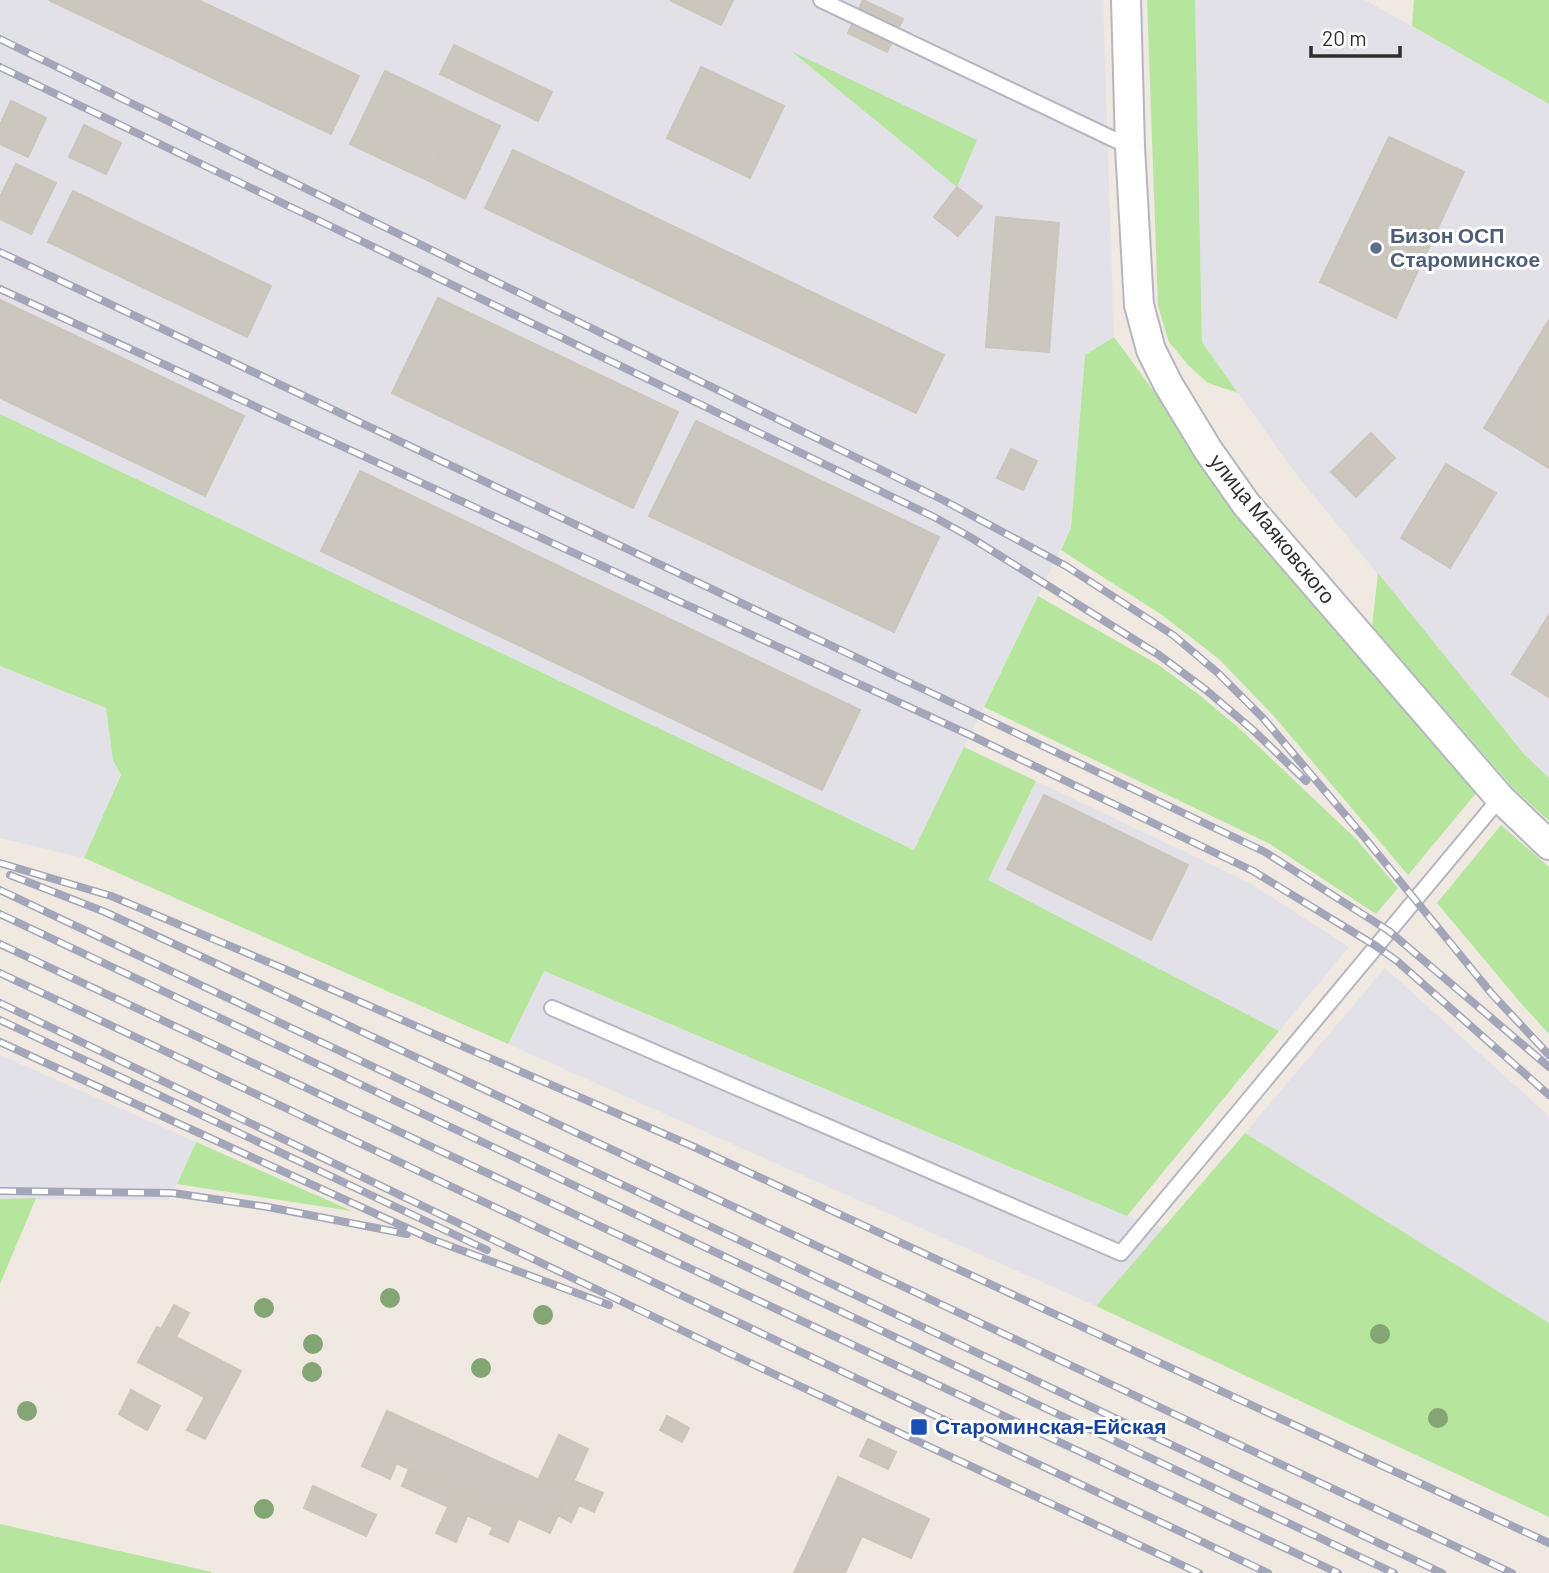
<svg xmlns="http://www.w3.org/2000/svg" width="1549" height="1573" viewBox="0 0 1549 1573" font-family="Barlow,sans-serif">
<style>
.industrial{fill:#e3e1e8}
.green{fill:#b6e59e}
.building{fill:#cbc7bf;stroke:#cbc5ba;stroke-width:2}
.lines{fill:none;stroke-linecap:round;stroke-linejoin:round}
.service-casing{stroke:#b4b7c1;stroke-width:18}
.minor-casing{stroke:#b4b7c1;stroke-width:32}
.service{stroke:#fff;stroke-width:14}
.minor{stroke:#fff;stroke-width:28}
.rail-casing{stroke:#a3a6b8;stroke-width:8}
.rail{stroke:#fff;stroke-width:5;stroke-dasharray:16;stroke-linecap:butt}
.tree{fill:#84a574}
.service-dot{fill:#5c6f8a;stroke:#fff;stroke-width:2.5}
.transit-dot{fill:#1a4fb4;stroke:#fff;stroke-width:2.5}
.labels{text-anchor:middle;stroke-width:6;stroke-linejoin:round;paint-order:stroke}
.service-label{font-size:21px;font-weight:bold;fill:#4e5e75;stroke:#fff;text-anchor:start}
.street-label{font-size:21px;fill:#2e2e2e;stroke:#fff}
.transit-label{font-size:21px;font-weight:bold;fill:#164399;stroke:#fff;text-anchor:start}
</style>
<rect width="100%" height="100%" fill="#efe9e1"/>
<path class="industrial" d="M0,0H1103L1114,337L1085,355L1071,528L914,850L0,414Z
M1195,0H1365L1549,104V778L1524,754L1293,470L1202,342Z
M0,666L143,723L84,858L0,838Z
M1036,781L1248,882L1349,947L1279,1031L987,880Z
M1385,968L1549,1116V1323L1245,1133Z
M543,971L1127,1216L1163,1228L1096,1306L508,1044Z
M0,1055L196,1142L169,1200L0,1199Z"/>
<path class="green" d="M1147,0H1195L1202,342L1238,393L1208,383L1188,365L1169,342L1158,306Z
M1414,0H1549V104L1412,26Z
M791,51L977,140L957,187Z
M1114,337L1177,423L1477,792L1408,875L1273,715L1219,659L1162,615L1061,550L1071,528L1085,355Z
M0,414L914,850L964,747L1036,781L988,880L1279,1031L1127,1216L544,971L508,1044L84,858L121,775L113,760L106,708L0,666Z
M1378,573L1524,754L1549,778V821L1513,788L1372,626Z
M1038,596L1157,664L1198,694L1240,729L1356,839L1398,888L1376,914L1270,844L984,707Z
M1501,825L1549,867V1034L1519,1001L1437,903Z
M1245,1133L1549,1323V1517L1096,1306Z
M196,1142L352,1211L177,1184Z
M36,1198L0,1284V1199Z
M0,1524L212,1572L211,1573H0Z"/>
<path class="building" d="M49,0H198L359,76L331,134Z
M670,0H733L721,25Z
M863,0L903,19L887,52L848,33Z
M454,45L552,92L538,121L440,74Z
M701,67L784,106L750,178L667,138Z
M385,71L423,89L388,162L350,144Z
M423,89L462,108L427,180L388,162Z
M11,101L46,118L28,157L0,144V125Z
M462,108L500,126L465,199L427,180Z
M84,125L121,143L106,174L69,157Z
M1389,137L1464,172L1396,318L1320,282Z
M513,150L944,355L916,413L485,208Z
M16,164L56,183L31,234L0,219V197Z
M957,187L982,207L958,236L934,217Z
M73,191L271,286L247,337L48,242Z
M996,217L1059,223L1049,352L986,347Z
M438,298L678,412L633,508L392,393Z
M0,300L244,416L205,496L0,398Z
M1549,320V468L1484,428Z
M696,421L939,537L894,632L649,516Z
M1371,433L1395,458L1356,497L1331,472Z
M1011,449L1037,461L1023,490L997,478Z
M1446,464L1496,493L1450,568L1401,538Z
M360,471L860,710L822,790L321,551Z
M1549,615V697L1512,674Z
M1044,795L1188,865L1151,940L1007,869Z
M174,1305L189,1313L176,1337L161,1329Z
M157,1327L212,1356L193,1391L138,1362Z
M212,1356L241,1371L222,1407L193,1391Z
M131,1390L160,1406L147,1430L119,1414Z
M205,1397L222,1407L205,1439L187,1430Z
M387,1411L568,1493L550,1533L369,1451Z
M667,1416L689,1428L682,1442L660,1430Z
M559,1435L588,1449L568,1493L538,1480Z
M868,1439L896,1452L888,1469L860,1456Z
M369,1451L396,1464L390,1479L362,1466Z
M409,1469L518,1519L508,1542L490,1534L493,1527L402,1486Z
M838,1477L929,1519L911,1558L862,1536L845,1573H794Z
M574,1481L603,1493L594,1512L579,1505L582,1499L568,1493Z
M313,1486L376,1515L366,1536L304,1508Z
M568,1493L582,1499L571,1522L558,1515Z
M448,1507L467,1516L456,1542L436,1533Z"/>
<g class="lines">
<g class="service-casing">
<path id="service" d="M821,0L1130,147
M552,1008L1121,1253L1500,798"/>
</g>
<g class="minor-casing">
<path id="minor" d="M1126,0L1130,147L1139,305L1151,350L1168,384L1208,450L1246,504L1500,798L1549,845"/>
</g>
<use href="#service" class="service"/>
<use href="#minor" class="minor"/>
<g class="rail-casing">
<path id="rail" d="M0,39L945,501L1066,566L1173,635L1218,673L1263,718L1364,837L1492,994L1549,1055
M0,67L934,517L970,537L1159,655L1206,690L1253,730L1306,781
M0,252L980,716L1265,852L1389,931L1549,1067
M0,289L970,735L1253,871L1376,946L1397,961L1549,1095
M0,863L111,896L280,967L692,1146L1549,1543
M10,875L105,912L256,982L1512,1573
M0,890L1442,1573
M0,914L1394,1573
M0,944L1338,1573
M0,973L1268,1573
M0,1003L729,1353L1199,1573
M0,1020L487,1250
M0,1042L431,1239L609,1305
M0,1191L173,1193L268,1207L407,1234"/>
</g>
<use href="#rail" class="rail"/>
</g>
<g class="tree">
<circle cx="390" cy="1298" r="10"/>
<circle cx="264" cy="1308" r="10"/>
<circle cx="543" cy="1315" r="10"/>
<circle cx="1380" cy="1334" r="10"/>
<circle cx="313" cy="1344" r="10"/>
<circle cx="481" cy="1368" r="10"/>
<circle cx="312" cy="1372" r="10"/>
<circle cx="27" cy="1411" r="10"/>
<circle cx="1438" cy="1418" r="10"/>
<circle cx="264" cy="1509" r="10"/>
</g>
<circle class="service-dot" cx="1376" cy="248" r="7"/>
<rect class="transit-dot" x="910" y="1418" width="18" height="18" rx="3.5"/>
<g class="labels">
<g class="service-label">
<text x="1390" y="243">Бизон ОСП<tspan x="1390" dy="24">Староминское</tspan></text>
</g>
<g class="street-label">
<text transform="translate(1272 529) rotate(51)" y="7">улица Маяковского</text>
</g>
<g class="transit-label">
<text x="935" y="1434">Староминская-Ейская</text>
</g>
</g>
<path d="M1311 46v10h89v-10" fill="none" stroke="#2e2e2e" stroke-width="3.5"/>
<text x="1322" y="46" font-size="21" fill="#2e2e2e" stroke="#ffffff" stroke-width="5" paint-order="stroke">20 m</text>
</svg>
